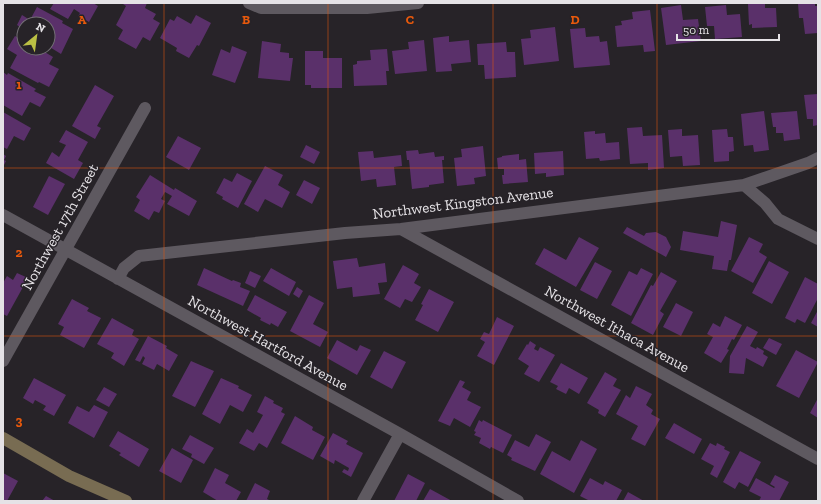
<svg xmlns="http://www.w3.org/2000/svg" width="821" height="504" viewBox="0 0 821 504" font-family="'Zilla Slab',serif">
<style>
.building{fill:#5a306a}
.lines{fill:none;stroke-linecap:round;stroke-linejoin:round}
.street{stroke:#5e5960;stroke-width:12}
.secondary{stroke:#786c52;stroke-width:12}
.grid{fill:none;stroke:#e8590c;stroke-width:1;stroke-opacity:0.55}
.labels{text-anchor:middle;stroke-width:3;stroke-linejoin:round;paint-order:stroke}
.street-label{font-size:15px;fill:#e5e2e6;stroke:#272328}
.grid-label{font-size:13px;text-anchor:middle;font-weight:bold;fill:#e8590c;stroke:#272328;stroke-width:3;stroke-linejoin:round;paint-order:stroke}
</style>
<rect width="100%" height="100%" fill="#272328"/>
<path class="building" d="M54,3H93L98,6L89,22L78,16L80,13L74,9L68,19L50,9Z
M124,3H147L145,8L156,14L153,19L160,23L150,41L143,37L136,49L118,39L123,30L116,25L126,6L123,4Z
M765,3V8H776L777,27L752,28V24L749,25L748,4Z
M798,3H815V6H818V33L805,34L803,18H799Z
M681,5L683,20L698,19L701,41L666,45L661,8Z
M726,5L727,15L740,14L742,37L715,39L714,26H707L705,7Z
M37,7L63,21L62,23L73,29L61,54L48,46V24H24V34L18,31L20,27L17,25L22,15L30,20Z
M650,10L655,51L644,52L643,45L617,47L615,26L622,25L621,21L633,19L632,12Z
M196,15L211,23L199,46L197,45L189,58L176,51L177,48L160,38L170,19L174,21L177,16L191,24Z
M555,27L559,61L524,65L521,39L531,38L530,30Z
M585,28L586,37L599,36L600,42L607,41L610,65L574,68L570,29Z
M15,36L24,41V48H38L53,57L49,64L59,69L49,87L39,82L38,83L10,68L17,55L7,49Z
M449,36V42L469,40L471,62L451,64L452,71L436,72L433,38Z
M424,40L427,71L395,74L392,51L409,49L408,42Z
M262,41L281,44L280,52L289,53V58H293L290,81L258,78Z
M506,42L507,52H515L516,77L485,79L484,65H478L477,44Z
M232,46L247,52L235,83L212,75L221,49L230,53Z
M387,49L389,71H386L387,85L354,86L353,65L357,64V61L371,60L370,50Z
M305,51H323V58H342V88H311V85H305Z
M3,72L7,75L8,73L36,89L34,91L46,97L40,107L30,102L22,116L3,105Z
M95,85L114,96L97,126L101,128L95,139L72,126Z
M818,94V125L813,126V119H807L804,95Z
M764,111L769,150L754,152L753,145L744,146L741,114Z
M797,111L800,139L784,141L783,133H776V127H773L771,113Z
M3,112L31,128L24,141L14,136L7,149L3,147Z
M642,127L643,136L662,135L664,168L648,170V163L630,164L627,128Z
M682,129V136L698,135L700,165L683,166L682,156L670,157L668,130Z
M727,129L728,137H733L734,151L729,152V161L714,162L712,130Z
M66,130L88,142L78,160L83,163L74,179L46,163L52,152L59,157L66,145L59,142Z
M595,131V134L605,133L606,143L619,142L620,159L600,161L599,158L586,159L584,132Z
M178,136L201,148L189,170L166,157Z
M306,145L320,152L314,164L300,157Z
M483,146L486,176L474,178L475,184L457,186L454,158L462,157L461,149Z
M418,150L419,154L434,152L435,157L444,156V160H442L444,183L429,185V187L412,189L409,160H407L406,151Z
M373,151L374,158L401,155L402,166L394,167L396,185L377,187L376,179L361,181L358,152Z
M563,151L564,175L546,177V173L535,174L534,153Z
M3,154L6,156L4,160L6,161L3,167Z
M519,154V160L526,159L528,182L503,184L502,175H504V169H498L497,158L502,157V156Z
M265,166L283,175L278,185L290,192L282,208L265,199L258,212L244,204Z
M237,173L252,181L238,208L222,199L223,197L216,193L224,178L232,182Z
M150,175L174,190L175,188L197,201L189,216L167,204L172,196L165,192L161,199L165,201L159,213L154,211L149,220L134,211L140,200L136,197Z
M49,176L65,184L48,215L33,207Z
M304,180L320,188L312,204L296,195Z
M721,221L737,225L731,260H729L727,271L712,269L714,256L680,250L683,231L718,237Z
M627,227L644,236L646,233L656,232L666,237L671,247L666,257L623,233Z
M579,237L599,248L576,287L535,264L544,248L566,260Z
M749,237L763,244L759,252L767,257L753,283L731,271Z
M357,258L359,267L385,263L387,282L378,283L380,294L353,297L352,287L337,289L333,261Z
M769,261L789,272L772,304L752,293Z
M595,262L612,271L597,299L580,290Z
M403,265L419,274L414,283L421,287L412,302L405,299L400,308L384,299Z
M204,268L232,281L233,280L241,283L240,287L250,291L243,306L197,285Z
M271,268L296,282L289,296L263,281Z
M641,268L653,274L631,316L611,305L629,271L637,275Z
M250,271L261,276L255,288L245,283Z
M661,272L677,281L660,311L664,314L653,335L631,323L651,285L653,286Z
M17,273L28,278L7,316L3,314V283L7,276L13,280Z
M805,277L818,284V298L805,323L797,319L795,323L785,318Z
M297,287L303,291L299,298L293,294Z
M429,289L454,302L438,332L415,320L423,305L421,304Z
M255,295L287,312L278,327L271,323L270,325L260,320L261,318L247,310Z
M309,295L324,303L313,324L328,332L320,347L290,331Z
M72,299L89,308L87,311L101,318L84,348L60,335L64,327L58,324Z
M676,303L693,312L681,336L663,327Z
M818,310V327L811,323Z
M725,316L742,325L734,340L732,339L727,349L729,350L721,363L704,353L713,337L707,334L713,323L720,327Z
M497,317L514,326L494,365L477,356L485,342L480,339L484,332L489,334Z
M112,318L134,330L132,335L139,339L124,366L111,358L114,353L97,344Z
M747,326L758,332L750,346L756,349L757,347L764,351L763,354L768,357L763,367L746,358L744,374L729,373L730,356Z
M148,336L167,346L166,348L178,355L169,371L157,364L154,370L142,364L145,358L143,356L140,362L135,360Z
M769,338L782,344L776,355L763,348Z
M337,340L357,351L360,345L371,350L357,375L327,358Z
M530,341L536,345L534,349L538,351L540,347L555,355L539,382L524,374L529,366L518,359L527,344L528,345Z
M796,350L818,362L799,398L776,386Z
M384,351L406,362L392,389L370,377Z
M191,361L214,371L195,407L172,396Z
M561,363L588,378L579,394L569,388L566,394L556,389L558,386L550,382Z
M605,372L617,379L613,386L621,390L605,417L598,413L599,410L587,403Z
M34,378L66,395L54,416L43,410L46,406L35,400L33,404L23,398Z
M221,378L239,386L238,388L252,395L243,412L230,405L220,424L202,414Z
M460,380L465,382L462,387L471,392L467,400L481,407L470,427L454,418L450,426L438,421Z
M636,386L652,394L646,405L653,410L651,414L660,419L645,446L631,439L638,426L616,414L626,395L630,398Z
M104,387L117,394L109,407L96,400Z
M265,396L274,401L273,403L283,408L281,412L285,414L267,448L259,443L254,451L239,443L247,429L253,433L263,415L257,412Z
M818,398V418L810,413Z
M94,405L108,412L94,438L68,423L77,406L89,412Z
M295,416L313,427L312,430L325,437L313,460L281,443Z
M479,420L482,422L483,420L512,435L503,453L491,447L490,449L479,443L481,438L474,435L476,432L474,431Z
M674,423L702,439L694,454L665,438Z
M118,431L149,449L139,467L119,455L121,453L109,446Z
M333,433L348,441L346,444L363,453L351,477L342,472L344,469L348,471L349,468L335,460L334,464L320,456Z
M536,434L551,442L535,471L511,460L512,458L507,455L515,440L529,447Z
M190,435L214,448L204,464L191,457L192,454L182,449Z
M581,440L597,449L574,493L540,474L552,451L570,461Z
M710,443L716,446L717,443L725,447L724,449L730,452L717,478L710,474L714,466L701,459Z
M172,448L193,460L181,483L159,471Z
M740,451L761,462L748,487L739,482L735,489L723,482Z
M215,468L229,475L225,483L241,492L236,501H218L203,492Z
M3,473L18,481L7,501H3Z
M408,474L425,483L416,501H394Z
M775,475L789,482L779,501H759L761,497L749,491L756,478L774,488L775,487L770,484Z
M590,478L603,485L605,481L622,490L616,501H590L580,496Z
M255,483L270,491L267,499L271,501H246Z
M430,489L452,501H423Z
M628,492L644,501H623Z
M46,496L55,501H42Z"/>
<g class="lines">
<path class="street" d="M249,3L261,8H367L418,3
M744,185L765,203L778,219L818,239
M3,215L400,434L518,501
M401,229L818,459
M118,279L124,268L139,256L345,233L401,229L744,185L808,163L818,158
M3,361L145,108
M363,501L400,434"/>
<path class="secondary" d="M3,438L69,476L126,501"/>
</g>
<path class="grid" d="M164,3V501M328,3V501M493,3V501M657,3V501M3,168H818M3,336H818"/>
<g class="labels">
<g class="street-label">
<text transform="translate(463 203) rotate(-7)" y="5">Northwest Kingston Avenue</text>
<text transform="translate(60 227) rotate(-61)" y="5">Northwest 17th Street</text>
<text transform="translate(617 329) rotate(29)" y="5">Northwest Ithaca Avenue</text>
<text transform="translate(268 343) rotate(29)" y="5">Northwest Hartford Avenue</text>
</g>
</g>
<g class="grid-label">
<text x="82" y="24">A</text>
<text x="246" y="24">B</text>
<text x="410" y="24">C</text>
<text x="575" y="24">D</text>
<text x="19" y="89">1</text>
<text x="19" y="257">2</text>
<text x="19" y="425">3</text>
</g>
<rect width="821" height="504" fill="none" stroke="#e5e2e6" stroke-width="8"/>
<g transform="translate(36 36) rotate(29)"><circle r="19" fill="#272328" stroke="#736f74"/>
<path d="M0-3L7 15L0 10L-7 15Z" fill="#bbc044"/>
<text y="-6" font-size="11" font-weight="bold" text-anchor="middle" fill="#e5e2e6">N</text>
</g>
<path d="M677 34v6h102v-6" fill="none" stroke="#e5e2e6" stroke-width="2"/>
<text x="683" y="34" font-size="12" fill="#e5e2e6" stroke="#272328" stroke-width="3" paint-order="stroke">50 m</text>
</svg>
